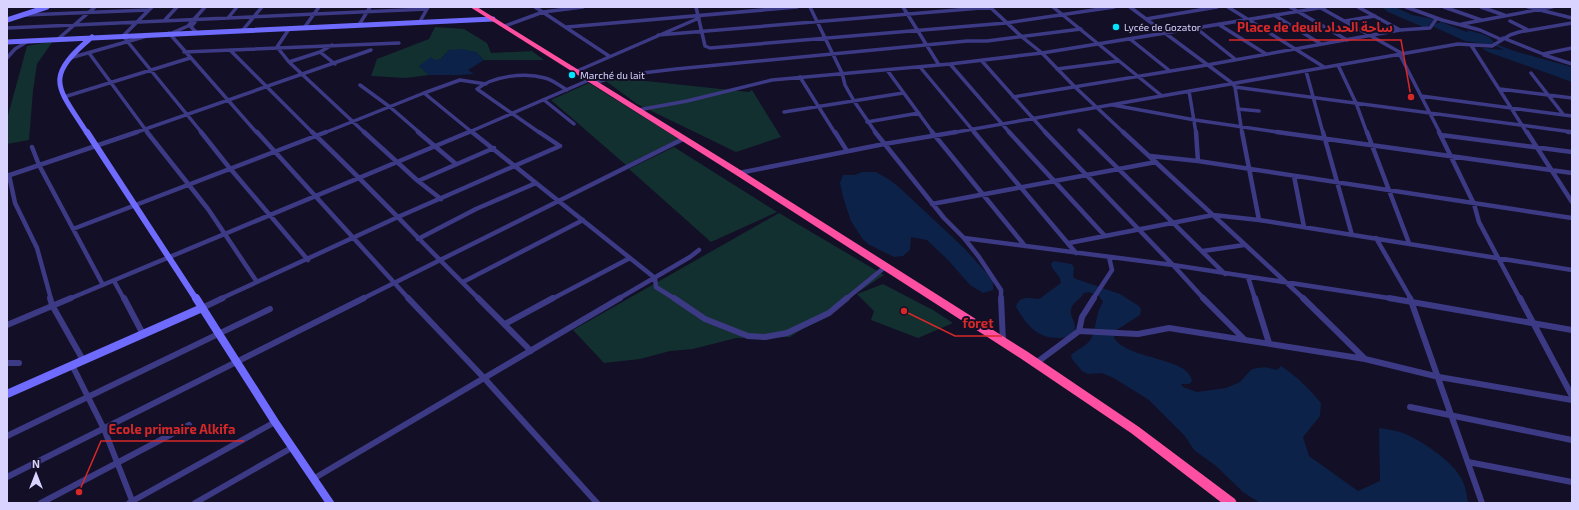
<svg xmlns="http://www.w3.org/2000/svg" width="1579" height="510" viewBox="0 0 1579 510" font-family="'Exo 2','Noto Sans Arabic',sans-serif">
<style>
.green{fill:#12302f}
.water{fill:#0c2248}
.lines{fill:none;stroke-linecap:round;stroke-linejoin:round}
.street-far2{stroke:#3d3a85;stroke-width:3.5}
.street-far1{stroke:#3d3a85;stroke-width:4.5}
.street{stroke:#3d3a85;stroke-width:6}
.secondary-far2{stroke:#6f6bff;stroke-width:5}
.secondary-far1{stroke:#6f6bff;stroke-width:6}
.secondary{stroke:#6f6bff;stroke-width:8}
.highway{fill:#ff4fa3;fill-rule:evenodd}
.poi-dot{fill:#00e5ff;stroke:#130f26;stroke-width:1.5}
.labels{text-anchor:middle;stroke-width:4;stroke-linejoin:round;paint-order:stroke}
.far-poi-label{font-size:10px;fill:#d9d4ff;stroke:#130f26;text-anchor:start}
.leader{fill:none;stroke:#d62828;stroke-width:1.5}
.callout-dot{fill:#d62828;stroke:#130f26;stroke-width:1.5}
.callout-label{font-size:13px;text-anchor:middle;font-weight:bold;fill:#d62828;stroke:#130f26;stroke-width:4;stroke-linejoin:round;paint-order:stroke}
</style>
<rect width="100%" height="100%" fill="#130f26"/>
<path class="green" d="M435,27L464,29L487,43L491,53L532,51L544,60H484L476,52L449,50L441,59L419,66L429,75L406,78L371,76L377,59L429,39Z
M53,41L37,64L33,91L29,140L7,144V119L27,46Z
M599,76L749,92L752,90L781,137L736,152L637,104Z
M589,83L679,139L626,165L551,100Z
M674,147L777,212L711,242L629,169Z
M779,213L884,275L790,337L736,338L693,349L670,351L640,359L604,363L573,330Z
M883,284L933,310L953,323L918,338L871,320L874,311L857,294Z"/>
<path class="water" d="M1382,7H1395L1412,15L1434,19L1427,28L1423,27L1388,12Z
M1441,22L1467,32H1468L1467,30L1482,34L1489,37L1496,44L1514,51L1572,67V82L1488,52L1482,48L1504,50L1496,46L1465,41L1434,27L1435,24Z
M462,49L476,52L484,60L468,70L474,74L459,75H429L419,66L431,57L435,60L441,59L449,50Z
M862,172H876L890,180L901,189L964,248L993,280V290L983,293L970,285L948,260L927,240L911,237L910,250L903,256L894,257L868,244L862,238L851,221L843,197L840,183L843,175H855Z
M1054,261L1071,264L1074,267L1073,277L1076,279L1120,294L1139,306L1141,309L1140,315L1115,331L1114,338C1128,360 1189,357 1192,381L1189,384H1181L1183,387L1197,392L1226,388L1240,382L1252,369L1265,367L1277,370L1281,366C1297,377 1308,387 1321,403L1320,416L1303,437L1309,456L1358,491L1380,481L1379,428C1386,429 1394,430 1400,432C1419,438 1456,463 1463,482C1466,488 1467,496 1468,503H1260L1243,492L1216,466L1194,450L1185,436L1149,400L1112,377L1101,373L1088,374L1082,371L1072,359L1071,355C1077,349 1087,346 1091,339C1097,328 1095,313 1103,302L1100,297L1089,292L1084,293C1081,299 1073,302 1071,309C1069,317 1079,325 1073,333C1070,337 1063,338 1059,338C1036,338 1027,325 1016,307C1019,295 1030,298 1039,299L1061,283C1061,275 1052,271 1051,264Z"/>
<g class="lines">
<path class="street-far2" d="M152,7L123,36L202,133
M535,7L609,56
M696,7L705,46L710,48L1006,23L1114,7
M810,7L842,73L845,85L854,101L876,133
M903,7L939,65
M990,7L1022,37L1042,53L1075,87L1124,133
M1053,7L1162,96
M1130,7L1232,83L1235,87L1242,133
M1228,7L1324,67
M1290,7L1347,40
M1358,7L1400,30
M1406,7L1442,20L1480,30L1500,39
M1444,7L1481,20
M1481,7L1504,15
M1528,7L1572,18
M1321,8L1403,54
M25,15L149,10
M1274,15L1321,44
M228,18L237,7
M1146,19L1217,7
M164,21L177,7
M1345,21L1375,16
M1510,21L1528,30
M195,22L191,27L196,32
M419,23L427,9
M1218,24L1266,54
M1462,24L1552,7
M359,25L370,7
M505,26L543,12L583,7
M567,27L797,7
M7,28L427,9L428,7
M304,28L319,7
M1196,28L1235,59
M289,29L277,47L289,62L365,133
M242,31L262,7
M169,33L257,133
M172,33L188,26L205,7
M658,35L993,7
M1503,38L1543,54L1572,48
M58,39L95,7
M1130,39L1170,71
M1471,45L1527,133
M230,50L313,133
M184,52L399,43
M320,52L335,64
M89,53L148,133
M1400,55L1440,133
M1544,55L1572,64
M7,58L15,49L28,41
M70,58L147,36
M981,60L1046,133
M289,62L320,52L332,45
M950,64L1010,133
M1338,65L1356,103L1367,133
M920,67L975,133
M1057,69L1119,61
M887,70L933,133
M577,71L699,18
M1306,71L1323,133
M1531,73L1563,114
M800,77L835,133
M594,83L617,76L676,69L967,41H987L1081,29
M360,85L390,107L420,133
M1235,87L1572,132
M1500,89L1572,98
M1189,91L1196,133
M1421,96L1572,116
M64,97L190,58
M1013,97L1207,65L1400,30L1430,28L1437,18
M544,100L574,124
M1113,105L1195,120L1284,133
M1238,109L1259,111
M638,110L687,101L772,80L950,64L1042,53L1325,7
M784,112L903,93
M867,122L919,113
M1079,130L1082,133
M134,133L371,50
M324,133L424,93
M467,133L589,80
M473,133L424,93L460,80L486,84
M540,133L477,89C493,76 525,72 545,78C553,80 560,86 567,90
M951,133L1458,44L1492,46L1510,35L1519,32L1572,23"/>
<path class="street-far1" d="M147,132L208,209L257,282
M201,132L228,166L308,260
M257,132L409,299
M312,132C369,186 423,244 479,299
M364,132L418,181L441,199
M418,132L456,164
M472,132L655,278L656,287L675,299
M539,132L560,146
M835,132L847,151
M875,132L944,218L964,238L1173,265L1395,299
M932,132L1025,246
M974,132L1076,253
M1009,132L1105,236
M1045,132L1173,265L1204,299
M1081,132L1225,274
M1123,132L1304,299
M1196,132L1198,161
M1242,132L1259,220
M1277,132L1572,173
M1323,132L1352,235
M1367,132L1409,243
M1439,132L1474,204L1479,222L1520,299
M1527,132L1572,202
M1568,132H1572
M1441,135L1572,152
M32,147L39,165L103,285
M1150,156L1198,161L1572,218
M739,173L884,144L956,132
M9,175L15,203L37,248L51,299
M7,176L137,132
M1294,176L1304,227
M418,181L494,148
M932,204L1156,162
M73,229L326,132
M964,238L979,257L1001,290V299
M1376,238L1411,299
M418,239L476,209L536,183
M1069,243L1213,215L1259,220L1572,270
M1203,251L1244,245
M1248,277L1255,299
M114,281L124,299
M463,282L583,220
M69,299L469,132
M220,299L398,217L560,146
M362,299L683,139
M552,299L630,258
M618,299L690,257L699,250
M846,299L885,267
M1093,299L1112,270L1109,257"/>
<path class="street" d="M50,298L52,305L83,360
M124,298L143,334
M408,298L485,379L597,503
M478,298L531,351
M674,298L705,319L748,336L765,337L787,333L829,313L847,298
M1001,298L1003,342
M1203,298L1244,339
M1255,298L1269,343
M1303,298L1365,359L1439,377L1572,400
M1389,298L1572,330
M1410,298L1482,503
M1520,298L1572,396
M202,308L223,298
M505,324L553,298
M7,325L71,298
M1079,331L1138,334L1169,328L1365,359
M7,363H19
M1036,363L1079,331L1082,317L1094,298
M72,365L104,429L133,503
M1410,407L1572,440
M7,436L270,309
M1468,462L1572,482
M7,477L364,298
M313,479L620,298
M41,503L189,425
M129,503L275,422
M195,503L293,447"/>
<path class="secondary-far2" d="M7,20L47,7
M7,42L493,19
M87,133C57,86 43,78 92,37"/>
<path class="secondary-far1" d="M87,132L196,299"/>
<path class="secondary" d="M196,298L275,422L330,503
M7,394L202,308"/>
<path class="highway" d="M470,7H477L742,171L1028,352L1139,427L1235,499L1237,503H1222L1131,433L1020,358L736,175Z"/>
</g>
<g class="poi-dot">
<circle cx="1116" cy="27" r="4"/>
<circle cx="572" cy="75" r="4"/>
</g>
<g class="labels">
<g class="far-poi-label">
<text x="1124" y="31">Lycée de Gozator</text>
<text x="580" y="79">Marché du lait</text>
</g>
</g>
<path class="leader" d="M1411 97L1401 40H1229M904 311L955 336H1002M79 492L101 441H244"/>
<g class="callout-dot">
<circle cx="1411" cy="97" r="4"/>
<circle cx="904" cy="311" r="4"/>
<circle cx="79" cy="492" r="4"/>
</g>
<g class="callout-label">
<text x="1315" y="32">Place de deuil ساحة الحداد</text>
<text x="978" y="328">foret</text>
<text x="172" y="434">Ecole primaire Alkifa</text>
</g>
<rect width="1579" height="510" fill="none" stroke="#d9d4ff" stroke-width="16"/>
<g transform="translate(36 474)" stroke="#130f26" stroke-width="3" paint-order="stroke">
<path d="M0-3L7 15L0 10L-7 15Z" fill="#d9d4ff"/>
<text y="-6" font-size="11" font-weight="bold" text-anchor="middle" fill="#d9d4ff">N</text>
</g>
</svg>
